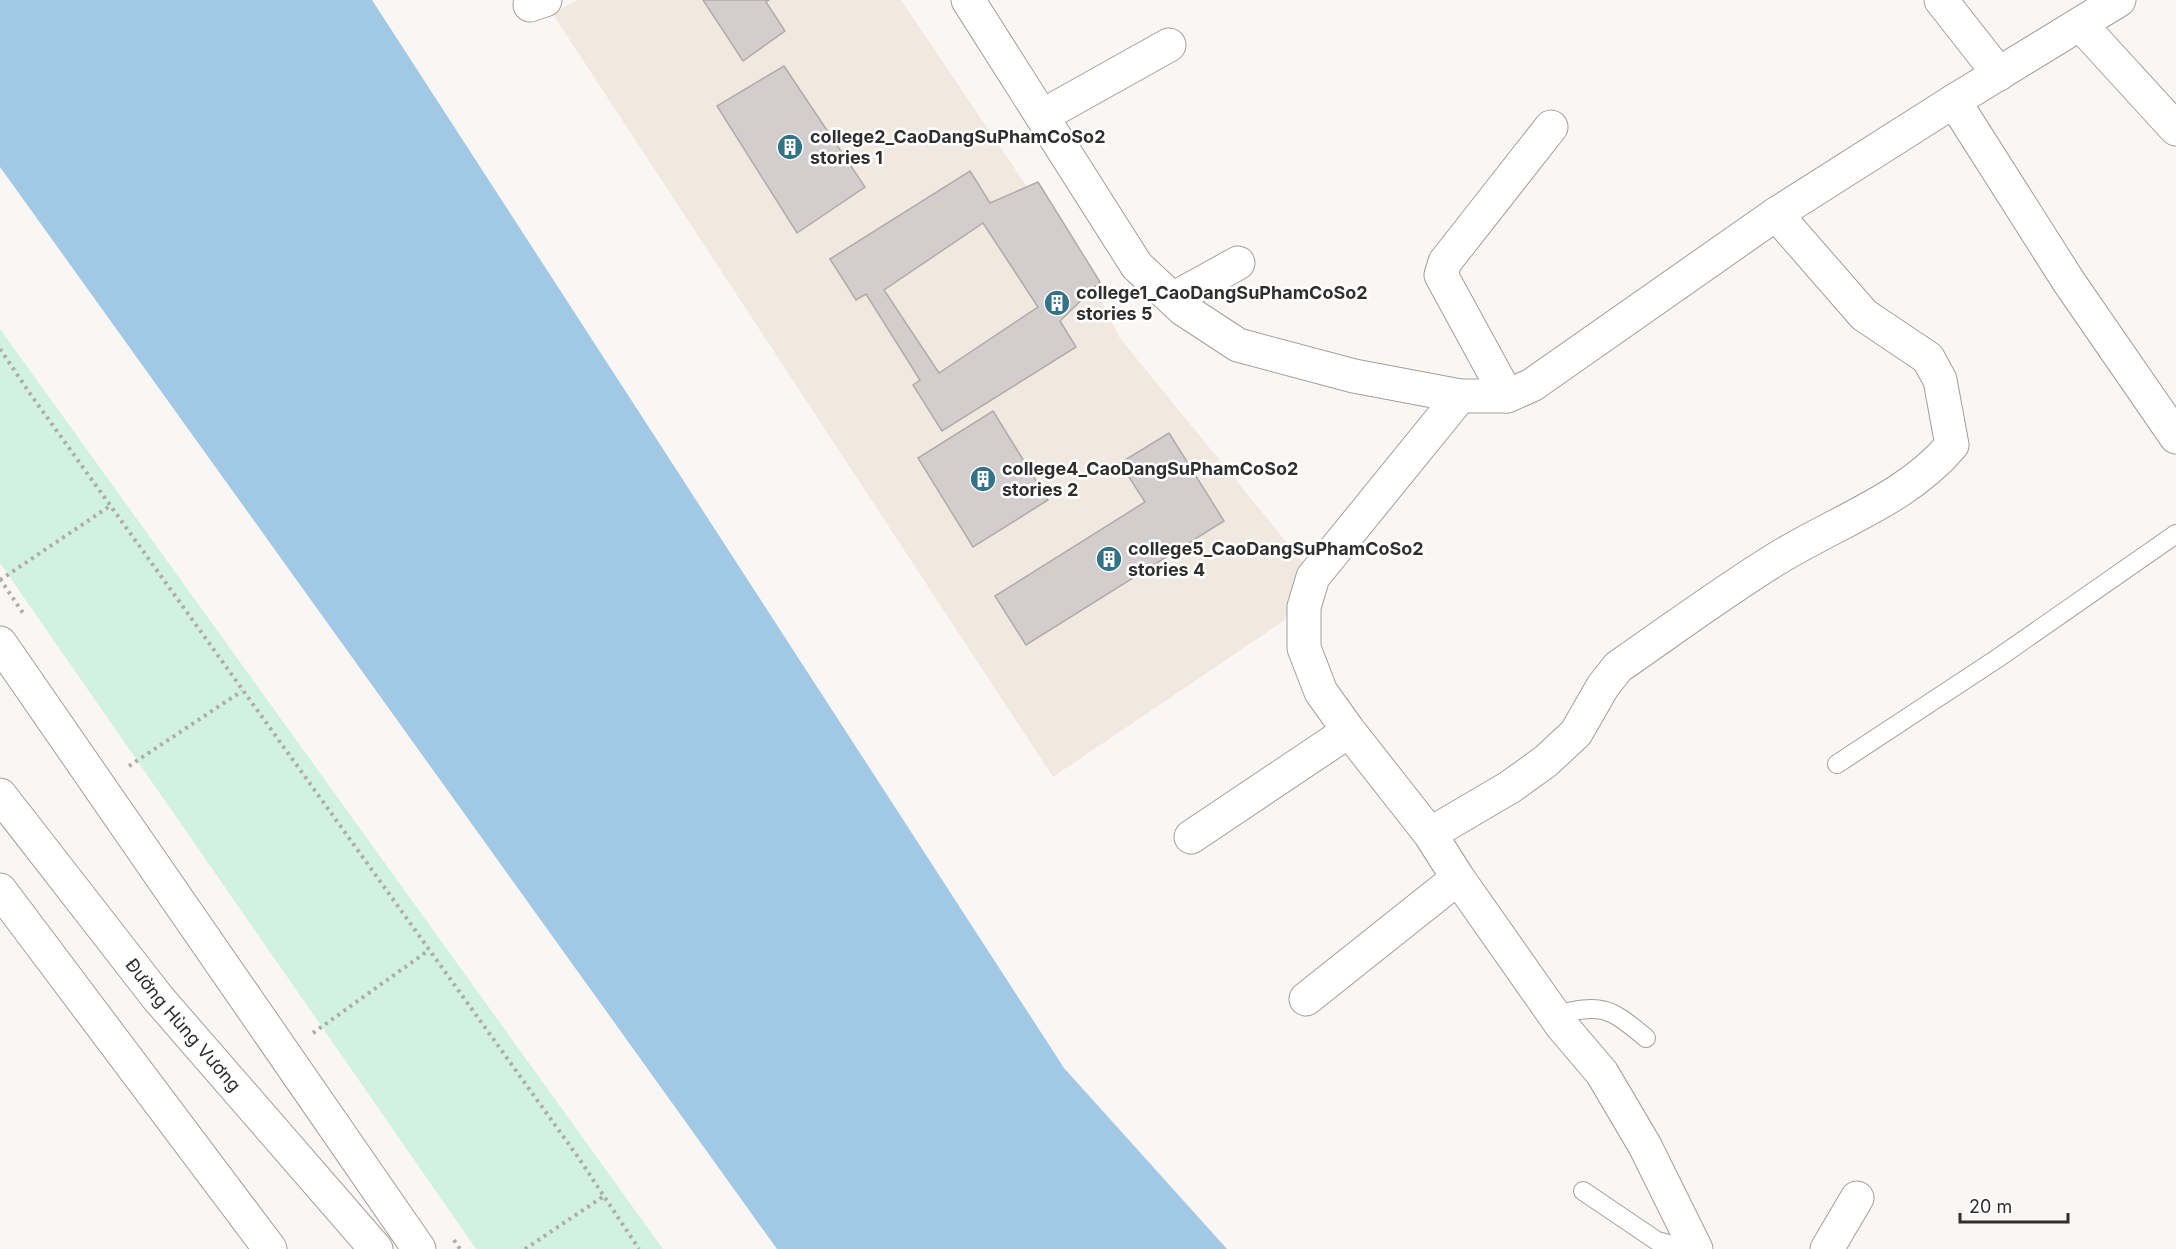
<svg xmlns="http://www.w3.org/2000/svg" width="2176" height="1249" viewBox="0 0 2176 1249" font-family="Inter,sans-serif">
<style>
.built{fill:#f1e9df}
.green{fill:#d1f2df}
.water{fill:#a1c9e5}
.building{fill:#d3cecd;stroke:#b0abaa;stroke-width:1.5;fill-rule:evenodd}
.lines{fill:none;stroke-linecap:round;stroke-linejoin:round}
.lane-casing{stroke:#a29f9c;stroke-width:20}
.street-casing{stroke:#a29f9c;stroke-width:35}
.secondary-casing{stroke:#a29f9c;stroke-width:35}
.primary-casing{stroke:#a29f9c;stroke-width:35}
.path{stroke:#afacaa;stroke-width:4;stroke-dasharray:3 4.5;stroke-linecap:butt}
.lane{stroke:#fff;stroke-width:18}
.street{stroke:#fff;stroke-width:33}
.secondary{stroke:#fff;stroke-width:33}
.primary{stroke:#fff;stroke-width:33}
.labels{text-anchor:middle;stroke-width:5;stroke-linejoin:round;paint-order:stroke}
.poi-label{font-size:18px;font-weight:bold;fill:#302f2e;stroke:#fff;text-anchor:start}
.street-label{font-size:18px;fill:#302f2e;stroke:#fff}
</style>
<rect width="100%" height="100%" fill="#faf6f3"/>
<path class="built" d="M578,0H901L1096,289L1119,337L1306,566L1285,620L1053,777L552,13Z"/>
<path class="green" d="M0,329L663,1249H476L0,563Z"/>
<path class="water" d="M0,0H372L1064,1068L1227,1249H777L0,167Z"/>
<path class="building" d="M703,0H769L766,2L785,31L743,61Z
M784,66L865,187L797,233L717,106Z
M970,171L990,203L1038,182L1100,282L1060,321L1076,347L942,431L913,385L920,380L866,294L856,300L830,259ZM983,223L1038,307L939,373L884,290Z
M993,411L1048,500L973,547L918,458Z
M1169,433L1224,521L1026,645L995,596L1145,502L1120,463Z"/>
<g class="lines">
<g class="lane-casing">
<path id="lane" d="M1837,764L1998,658L2176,534
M1554,1015C1602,1004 1608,1006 1646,1038
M1583,1191L1657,1241L1687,1249"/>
</g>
<g class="street-casing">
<path id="street" d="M1941,0L1999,74
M530,5L545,0
M2080,24L2176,129
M1954,101L2069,282L2176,437
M1042,116L1169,45
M1173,299L1238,263
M1460,396L1313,577L1304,607V648L1321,692L1349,731L1430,834L1458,878L1562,1026L1602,1073L1645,1146L1696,1249
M1507,396L1441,275L1445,262L1551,127
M0,643L419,1249
M1430,834L1510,787L1546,761L1576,733L1603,686L1618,667C1670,631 1720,594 1773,561C1833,523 1906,500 1952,445L1940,380L1928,358L1864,315L1776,214
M1191,837L1349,731
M1306,999L1458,878
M1827,1249L1857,1198"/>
</g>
<g class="secondary-casing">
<path id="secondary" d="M968,0L1137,266L1183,309L1238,345L1354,376L1460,396H1507L1532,385L1776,214L1954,101L2119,0"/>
</g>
<g class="primary-casing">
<g id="primary">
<path id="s1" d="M0,795L158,998L376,1249"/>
<path d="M0,890L270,1249"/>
</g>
</g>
<path class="path" d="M0,349L31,395L578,1157L639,1249
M0,579L25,616
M0,580L110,506
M129,766L242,691
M313,1033L429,950
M454,1240L460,1249
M525,1249L604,1196"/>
<use href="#lane" class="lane"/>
<use href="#street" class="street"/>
<use href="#secondary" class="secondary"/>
<use href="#primary" class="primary"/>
</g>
<defs>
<g id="building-disc" transform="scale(1.35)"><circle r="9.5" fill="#337387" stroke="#fff"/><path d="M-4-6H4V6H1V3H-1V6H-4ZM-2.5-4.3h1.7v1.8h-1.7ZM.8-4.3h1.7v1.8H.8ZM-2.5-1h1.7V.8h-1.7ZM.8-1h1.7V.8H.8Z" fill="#fff"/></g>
</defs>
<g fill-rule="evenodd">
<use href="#building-disc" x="790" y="147"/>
<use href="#building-disc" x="1057" y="303"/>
<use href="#building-disc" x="983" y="479"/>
<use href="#building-disc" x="1109" y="559"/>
</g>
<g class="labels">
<g class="poi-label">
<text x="810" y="143">college2_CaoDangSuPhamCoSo2<tspan x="810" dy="21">stories 1</tspan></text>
<text x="1076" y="299">college1_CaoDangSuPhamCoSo2<tspan x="1076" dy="21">stories 5</tspan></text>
<text x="1002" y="475">college4_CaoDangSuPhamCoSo2<tspan x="1002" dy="21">stories 2</tspan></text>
<text x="1128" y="555">college5_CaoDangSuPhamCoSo2<tspan x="1128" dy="21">stories 4</tspan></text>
</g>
<g class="street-label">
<text dy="6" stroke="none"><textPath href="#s1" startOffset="294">Đường Hùng Vương</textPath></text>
</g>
</g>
<path d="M1960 1213v9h108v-9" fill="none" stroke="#302f2e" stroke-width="3"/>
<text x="1969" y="1213" font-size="18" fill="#302f2e" stroke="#ffffff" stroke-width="4.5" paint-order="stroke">20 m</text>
</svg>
